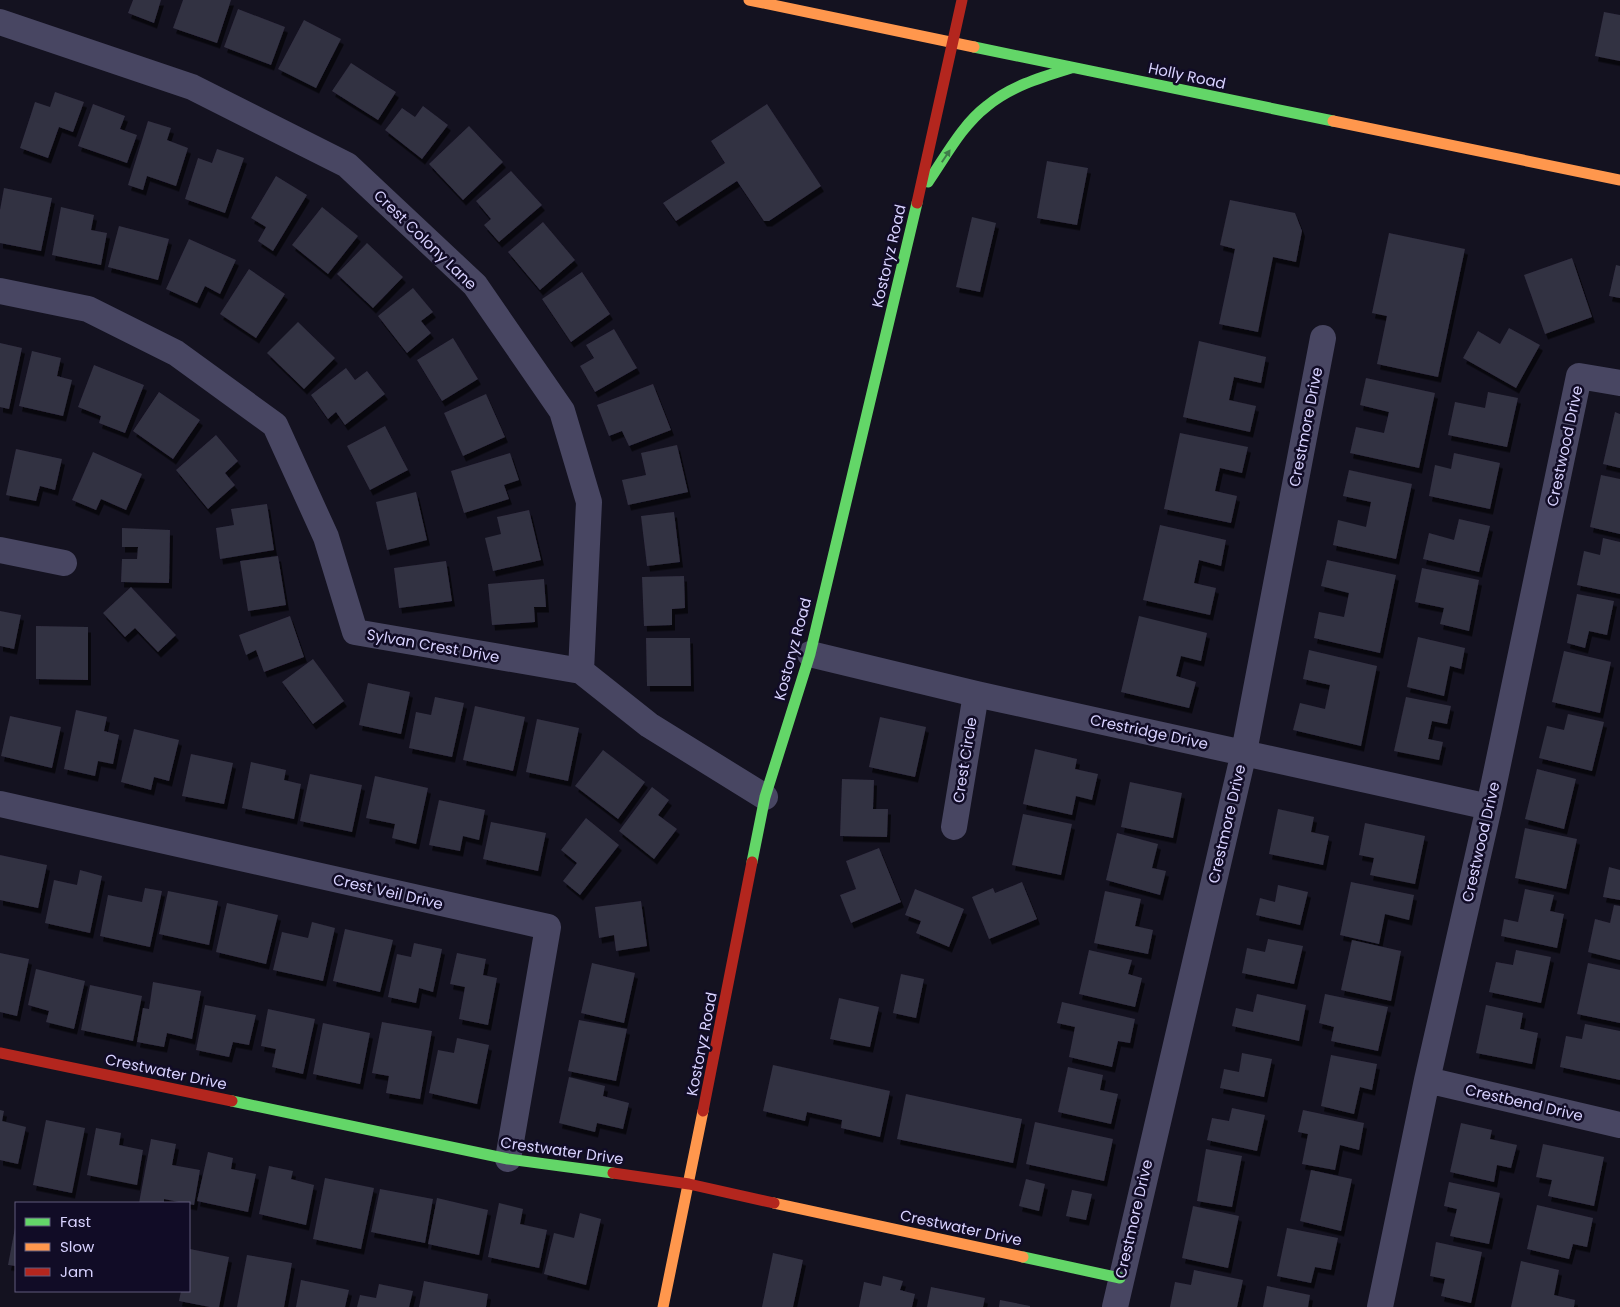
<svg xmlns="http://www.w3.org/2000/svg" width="1620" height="1307" viewBox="0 0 1620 1307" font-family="Poppins,sans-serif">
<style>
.building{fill:#333043;filter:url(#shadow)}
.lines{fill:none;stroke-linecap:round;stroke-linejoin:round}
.street{stroke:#484662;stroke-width:26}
.fast{stroke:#63d668;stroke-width:11}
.slow{stroke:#ff974d;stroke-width:11}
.jam{stroke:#b3261e;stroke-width:11}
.oneway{fill:#3e7b4a}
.labels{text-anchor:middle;stroke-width:5;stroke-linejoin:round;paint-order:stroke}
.street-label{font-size:15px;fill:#d8d2ff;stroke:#110c26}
</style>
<defs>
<filter id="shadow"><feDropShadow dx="3" dy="5.5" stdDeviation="0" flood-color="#0009"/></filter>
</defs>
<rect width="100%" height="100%" fill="#141220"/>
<path class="building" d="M133,0H161L154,23L128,13Z
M183,0H231L217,43L173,28Z
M238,9L285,27L271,65L224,47Z
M1604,12L1620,15V61L1595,56Z
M304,20L341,39L316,88L278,69Z
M351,63L396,92L378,120L332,91Z
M55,92L84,102L73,132L59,127L48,158L20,148L35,102L50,107Z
M93,104L125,116L120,129L137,135L127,163L78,146Z
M767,104L821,186L769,221H764L737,181L676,221L663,203L725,163L711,141Z
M423,106L448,125L422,159L385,130L402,108L415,117Z
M148,121L171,128L167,140L188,148L176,186L147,176L143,190L128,185Z
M469,126L503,162L463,200L429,164Z
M217,149L244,158L225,213L185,199L198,158L212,163Z
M1047,161L1088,168L1077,225L1037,218Z
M511,171L542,205L499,242L484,225L491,219L476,201Z
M276,176L307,195L273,251L258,241L266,227L251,218Z
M4,188L52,198L41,251L0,243V210Z
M1230,200L1295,213L1302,231L1296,262L1273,257L1258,332L1219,324L1235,249L1220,245Z
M61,207L94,215L91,230L107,233L101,265L52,255Z
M322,207L358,236L328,274L292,245Z
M972,217L996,223L980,292L956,287Z
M543,222L575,260L540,290L508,252Z
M119,226L169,239L158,280L108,267Z
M1389,233L1465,249L1438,377L1377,364L1387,316L1372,313Z
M189,239L236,260L220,294L205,286L197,303L166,289Z
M367,243L403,277L373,308L337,274Z
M1572,258L1592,317L1545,334L1524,275Z
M1616,265L1620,266V298L1609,296Z
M249,269L285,294L256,338L220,314Z
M582,272L610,314L571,342L542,299Z
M413,288L433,312L421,321L431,333L407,353L378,316Z
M298,322L335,358L304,389L267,353Z
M1509,328L1540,345L1516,388L1463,358L1478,331L1500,344Z
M614,329L637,368L595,392L580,366L594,358L586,345Z
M453,338L478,379L442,401L417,360Z
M1199,341L1266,357L1261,383L1234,377L1229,400L1256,406L1250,432L1183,417Z
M0,343L22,348L9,409L0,407Z
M32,351L61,358L57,376L72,380L63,416L19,406Z
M94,365L144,385L125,433L99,423L101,416L78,407Z
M346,368L355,380L367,371L385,394L345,425L336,412L328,419L311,395Z
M1366,378L1435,393L1419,468L1350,453L1356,427L1384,433L1389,412L1360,405Z
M653,384L671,430L629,446L622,431L609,436L597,405Z
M159,392L200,420L173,459L133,431Z
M1488,392L1518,398L1507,447L1448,435L1455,402L1485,408Z
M486,394L505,437L463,456L444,413Z
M1615,412L1620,414V468L1603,464Z
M385,426L408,470L370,490L347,446Z
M1180,433L1248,447L1242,473L1220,468L1215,491L1237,496L1231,523L1164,509Z
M216,435L238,461L225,473L235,485L208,509L176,470Z
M677,445L688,492L628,505L622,480L646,475L641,453Z
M16,449L62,459L55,490L40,486L36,501L6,495Z
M93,452L142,474L126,510L101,499L96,510L72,500Z
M510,453L519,480L504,485L509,499L464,513L451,471Z
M1454,453L1500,463L1490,509L1429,496L1435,465L1451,469Z
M1349,470L1412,484L1396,559L1333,545L1338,520L1366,527L1371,502L1343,496Z
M1601,475L1620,479V534L1590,527Z
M416,492L427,540L387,550L376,502Z
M267,504L274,550L220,559L216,528L234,525L231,509Z
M529,510L541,560L493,571L485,538L501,534L497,517Z
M674,512L680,562L647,566L641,516Z
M1459,519L1490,526L1479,572L1423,559L1429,533L1454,540Z
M1160,525L1226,540L1221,566L1199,560L1194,583L1216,588L1210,615L1143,600Z
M122,528L170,530L169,583L121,582L122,559H137L138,547H122Z
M1603,538L1620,542V594L1577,585L1584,551L1600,555Z
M278,556L286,605L248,611L240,561Z
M1327,560L1396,575L1380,653L1314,638L1319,612L1344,617L1349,593L1321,586Z
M446,561L452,601L399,608L394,568Z
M1422,568L1479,580L1469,631L1440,624L1444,608L1415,602Z
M684,576L685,608L672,609V625L644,626L642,577Z
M544,579L546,607H534L535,622L492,625L488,584Z
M131,587L176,635L158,652L135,628L125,637L103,613Z
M1577,594L1614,601L1607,635L1589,631L1585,648L1567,643Z
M0,611L21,615L14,649L0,646Z
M290,616L304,657L264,672L256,650L246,655L239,635Z
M1139,616L1207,633L1201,661L1181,656L1176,676L1196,682L1189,708L1121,692Z
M36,626L88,627V680L36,679Z
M1418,637L1465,648L1461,669L1450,666L1444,696L1407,687Z
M646,638H690L691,686H647Z
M1309,650L1377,666L1361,746L1293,730L1300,703L1325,709L1330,685L1303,679Z
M1564,651L1611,662L1600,713L1552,702Z
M313,659L344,701L313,724L282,682Z
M368,683L410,692L401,734L359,725Z
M435,697L464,703L452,757L409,748L416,712L431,715Z
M1406,697L1451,706L1447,724L1432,721L1428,739L1443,742L1439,760L1394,751Z
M475,706L525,717L513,771L463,760Z
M76,710L107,717L104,731L119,735L113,764L98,761L95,776L64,769Z
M1568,714L1604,722L1592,771L1539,758L1547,726L1564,730Z
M10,716L61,727L52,768L1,756Z
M880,717L926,727L915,777L869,767Z
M537,719L579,728L568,781L526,772Z
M134,729L179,740L169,781L154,777L151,790L121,782Z
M1035,749L1077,759L1075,769L1098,774L1092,800L1076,796L1072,815L1023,804Z
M603,750L645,782L618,819L575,786Z
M191,754L233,763L224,804L182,796Z
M251,762L286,770L284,780L301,784L294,819L242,808Z
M1537,769L1576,779L1564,829L1525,819Z
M310,774L362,785L352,832L300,821Z
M375,776L428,788L416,844L392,838L395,824L366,818Z
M842,779L874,780L873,809H888L887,837L840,836Z
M1130,782L1182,793L1173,838L1121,827Z
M652,787L669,800L658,815L677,829L654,859L619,831Z
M439,800L485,810L479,840L463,836L460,851L429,845Z
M1278,809L1314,817L1311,832L1329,836L1323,865L1269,854Z
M1023,814L1072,824L1061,875L1012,865Z
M586,818L619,845L580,895L563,881L577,863L561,850Z
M491,822L546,833L538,871L483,859Z
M1365,823L1425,836L1415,884L1370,875L1374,858L1359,855Z
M1525,828L1577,839L1566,889L1515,878Z
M1117,833L1158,844L1152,868L1166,871L1160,895L1106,880Z
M879,848L901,902L851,923L840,895L856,889L846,861Z
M0,855L47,865L38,908L0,900Z
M1609,867L1620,870V900L1603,897Z
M80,870L102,876L90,933L45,923L54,880L77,885Z
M1022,882L1037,919L989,939L972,897L993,888L995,893Z
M1351,882L1414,895L1409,920L1385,914L1379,944L1340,935Z
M1278,885L1308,892L1300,925L1256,915L1260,898L1275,902Z
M145,888L162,891L150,947L100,936L108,895L142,902Z
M915,889L964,909L949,947L916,933L921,921L905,915Z
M1525,889L1554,895L1550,911L1564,914L1557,948L1501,936L1504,919L1518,922Z
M168,891L218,901L209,945L159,934Z
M1105,891L1141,899L1135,926L1153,930L1148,954L1094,943Z
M641,901L647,946L616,951L614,935L599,938L595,907Z
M227,903L278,915L266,964L216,952Z
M1614,905L1620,906V960L1588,952L1595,919L1610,923Z
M312,922L335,928L323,981L273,970L282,932L308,938Z
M345,929L393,940L380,992L333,981Z
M1268,939L1303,946L1294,984L1242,973L1247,948L1265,952Z
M1352,940L1401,951L1391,1001L1341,990Z
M414,943L442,949L433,992L419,988L416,1003L388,997L397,954L411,957Z
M1089,950L1132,960L1128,974L1142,978L1135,1007L1079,994Z
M1516,950L1551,957L1541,1003L1489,992L1496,962L1513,965Z
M0,953L29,959L17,1016L0,1012Z
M457,953L486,959L483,975L497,978L488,1025L459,1019L465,987L450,984Z
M592,963L635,973L624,1023L581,1013Z
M1588,963L1620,970V1023L1577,1014Z
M36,969L85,981L74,1029L46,1022L49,1011L28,1005Z
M901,974L924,979L916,1018L893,1013Z
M153,982L201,991L192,1039L167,1033L164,1047L137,1042L143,1008L149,1009Z
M90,985L142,996L133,1041L81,1030Z
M1257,994L1306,1005L1299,1041L1232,1026L1236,1008L1253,1012Z
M1325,994L1388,1007L1378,1051L1331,1041L1334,1027L1319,1023Z
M839,998L879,1007L870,1047L830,1039Z
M1062,1002L1135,1019L1130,1043L1118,1041L1112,1067L1069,1057L1075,1027L1057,1023Z
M205,1005L256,1015L249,1045L233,1042L229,1057L196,1050Z
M1486,1005L1523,1013L1520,1029L1538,1033L1532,1064L1476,1053Z
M268,1009L315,1019L303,1074L272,1067L276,1049L261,1046Z
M579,1020L627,1029L616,1081L568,1071Z
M382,1022L432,1031L420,1099L386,1093L389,1076L372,1073Z
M323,1023L370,1033L360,1084L313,1074Z
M1585,1024L1620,1031V1080L1560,1067L1566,1036L1582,1039Z
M457,1038L489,1045L477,1104L429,1093L438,1050L454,1053Z
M1242,1053L1272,1059L1264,1097L1220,1088L1224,1069L1239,1072Z
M1331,1055L1377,1064L1372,1090L1360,1087L1354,1114L1321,1106Z
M773,1065L890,1091L880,1137L841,1128L842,1120L807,1112L805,1121L763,1111Z
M1068,1067L1103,1075L1100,1090L1118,1094L1111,1124L1058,1112Z
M569,1077L605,1086L603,1096L629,1103L623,1129L597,1123L595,1132L559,1123Z
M906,1094L1022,1119L1013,1163L897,1139Z
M1232,1108L1265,1115L1257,1151L1207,1140L1212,1118L1229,1121Z
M0,1110L4,1111L2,1121L26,1127L18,1164L0,1160Z
M1303,1110L1364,1123L1359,1150L1340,1145L1335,1170L1302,1164L1308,1134L1298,1132Z
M46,1120L85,1128L72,1193L33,1185Z
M1035,1122L1113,1139L1104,1181L1026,1164Z
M1461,1123L1492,1130L1490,1139L1517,1145L1511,1168L1497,1165L1494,1182L1450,1172Z
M96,1128L121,1133L119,1145L143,1150L137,1185L87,1175Z
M151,1139L176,1144L172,1165L200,1170L194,1205L164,1199V1203H139Z
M1543,1144L1604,1157L1594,1206L1548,1196L1552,1180L1536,1177Z
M1206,1149L1242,1156L1232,1207L1197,1201Z
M208,1152L233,1158L231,1169L256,1174L248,1212L197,1201Z
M269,1166L293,1171L291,1179L314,1185L306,1225L259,1214Z
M1311,1170L1352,1179L1341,1231L1300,1221Z
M325,1178L374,1188L361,1249L313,1239Z
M1026,1179L1045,1184L1039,1211L1019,1206Z
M1449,1182L1500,1193L1489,1244L1450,1236L1457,1209L1444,1206Z
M380,1189L433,1199L425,1243L371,1232Z
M1072,1190L1092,1194L1086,1220L1066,1216Z
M437,1198L488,1210L479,1255L428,1244Z
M499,1203L523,1209L520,1224L547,1230L539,1268L488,1257Z
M1537,1205L1593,1218L1587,1247L1573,1244L1569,1259L1527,1249Z
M1193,1206L1239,1216L1228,1268L1182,1258Z
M580,1213L601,1219L586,1285L544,1274L554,1233L574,1238Z
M15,1228H16V1266L8,1265Z
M1287,1228L1338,1238L1331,1270L1315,1267L1311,1283L1277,1276Z
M1436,1242L1482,1252L1471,1303L1441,1296L1445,1279L1430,1276Z
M190,1249L229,1257L219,1307H210L179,1301L181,1291H189Z
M773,1253L803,1260L793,1307H762Z
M247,1255L292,1263L284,1307H237Z
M1521,1261L1559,1270L1554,1295L1575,1300L1574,1307H1511Z
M1194,1270L1243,1280L1237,1307H1170L1175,1282L1191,1285Z
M883,1276L903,1281L900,1290L915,1294L912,1307H859L864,1282L881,1286Z
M301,1280L349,1290L345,1307H296Z
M424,1281L488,1294L486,1307H419Z
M379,1284L413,1291L409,1307H357L360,1295L376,1298Z
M1267,1286L1310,1295L1308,1307H1263Z
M931,1287L985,1298L983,1307H927Z
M1000,1300L1030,1306V1307H999Z"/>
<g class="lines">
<path class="street" d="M0,22L192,87L347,165L475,285L562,411L589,502L581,671
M0,291L88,309L176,353L275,425L326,537L355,632L581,671L649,725L765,797
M0,550L64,563
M810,654L976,694L1489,807
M0,804L548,927L508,1159
M954,827L976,694
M1427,1080L1620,1125
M1115,1307L1244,752L1323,338
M1380,1307L1427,1080L1489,807L1579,376L1620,383"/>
<path class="fast" d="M974,47L1333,121
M928,182C946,156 962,125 987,106C1011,86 1042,77 1071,68
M752,862L765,797L810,654L917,203
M232,1101L508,1159L613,1173
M1023,1257L1120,1278"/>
<path class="slow" d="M749,0L974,47
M1333,121L1620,180
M774,1203L1023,1257
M663,1307L703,1111"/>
<path class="jam" d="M917,203L962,0
M0,1053L232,1101
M703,1111L752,862
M613,1173L689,1184L774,1203"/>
</g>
<defs><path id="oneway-solid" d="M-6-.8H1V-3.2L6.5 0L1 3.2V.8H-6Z" transform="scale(1.25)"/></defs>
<use class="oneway" href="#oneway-solid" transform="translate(946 156) rotate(-56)"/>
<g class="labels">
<g class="street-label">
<text transform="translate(1187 76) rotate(12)" y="5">Holly Road</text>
<text transform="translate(425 240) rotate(44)" y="5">Crest Colony Lane</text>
<text transform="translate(889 256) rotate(-77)" y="5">Kostoryz Road</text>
<text transform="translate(1306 427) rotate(-79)" y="5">Crestmore Drive</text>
<text transform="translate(1565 446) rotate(-78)" y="5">Crestwood Drive</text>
<text transform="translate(433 646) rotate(10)" y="5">Sylvan Crest Drive</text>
<text transform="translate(793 649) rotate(-75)" y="5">Kostoryz Road</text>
<text transform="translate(1149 732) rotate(12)" y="5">Crestridge Drive</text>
<text transform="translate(965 760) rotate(-81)" y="5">Crest Circle</text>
<text transform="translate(1227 824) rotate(-77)" y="5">Crestmore Drive</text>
<text transform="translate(1481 842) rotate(-77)" y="5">Crestwood Drive</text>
<text transform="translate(388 892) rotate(13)" y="5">Crest Veil Drive</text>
<text transform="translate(702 1044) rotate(-79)" y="5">Kostoryz Road</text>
<text transform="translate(166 1072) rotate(12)" y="5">Crestwater Drive</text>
<text transform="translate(1524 1103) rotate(13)" y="5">Crestbend Drive</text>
<text transform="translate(562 1151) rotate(8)" y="5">Crestwater Drive</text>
<text transform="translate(1134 1219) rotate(-77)" y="5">Crestmore Drive</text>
<text transform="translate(961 1228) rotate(12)" y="5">Crestwater Drive</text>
</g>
</g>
<rect x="15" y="1202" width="175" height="90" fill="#110c26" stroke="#615b7d"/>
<rect x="25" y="1218" width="25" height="8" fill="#63d668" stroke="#615b7d"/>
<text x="60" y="1227" font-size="15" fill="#d8d2ff">Fast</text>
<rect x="25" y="1243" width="25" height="8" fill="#ff974d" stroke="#615b7d"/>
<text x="60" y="1252" font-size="15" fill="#d8d2ff">Slow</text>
<rect x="25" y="1268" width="25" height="8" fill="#b3261e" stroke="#615b7d"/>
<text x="60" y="1277" font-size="15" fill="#d8d2ff">Jam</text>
</svg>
